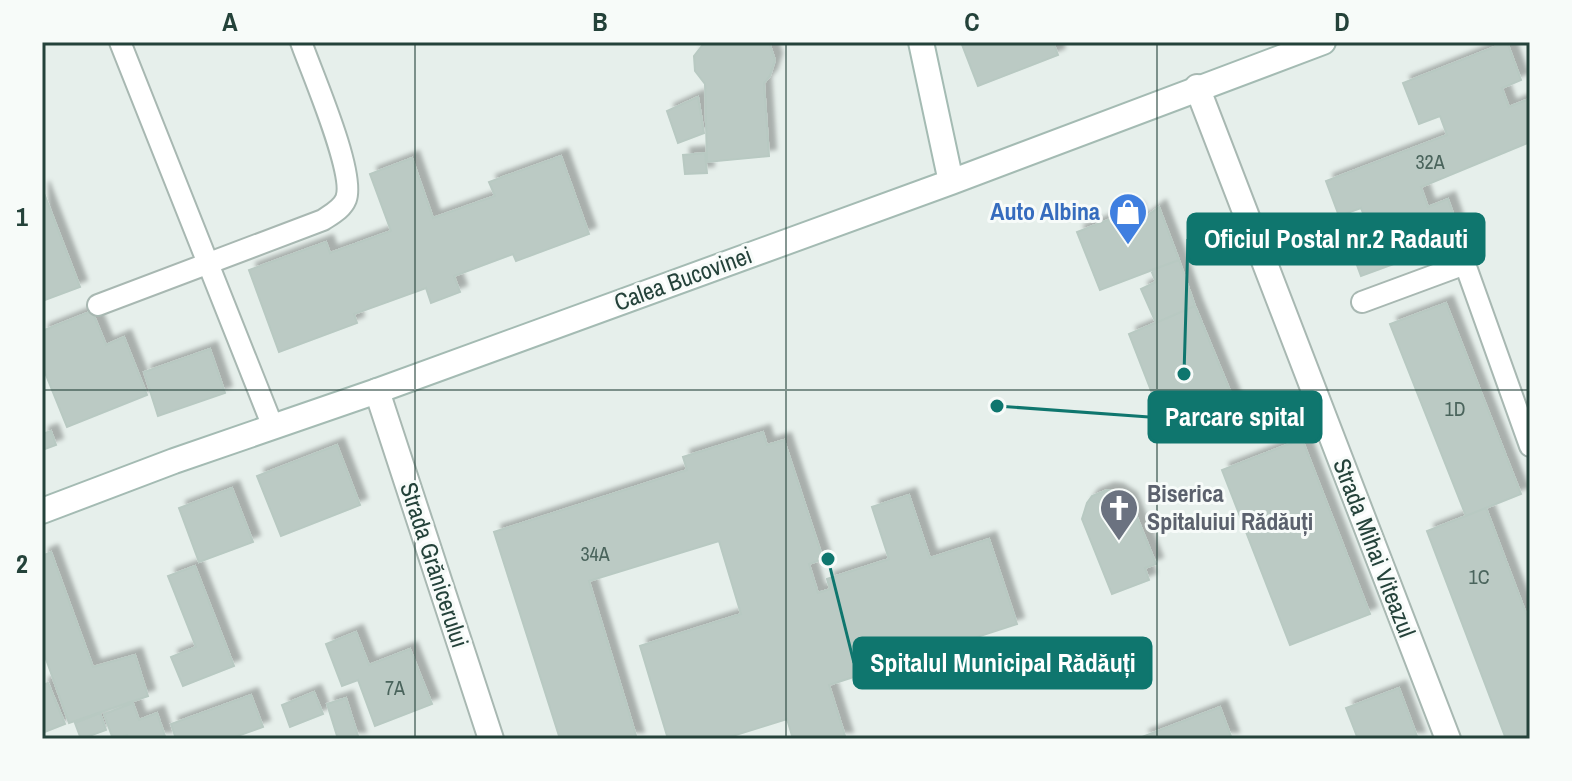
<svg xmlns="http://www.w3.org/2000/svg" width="1572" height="781" viewBox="0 0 1572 781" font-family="'Archivo Narrow',sans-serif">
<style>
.building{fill:#bbcac4;stroke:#b8c9c2;stroke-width:2;filter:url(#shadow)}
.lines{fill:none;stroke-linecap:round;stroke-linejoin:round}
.lane-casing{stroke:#a8b8b2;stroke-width:24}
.street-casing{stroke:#a8b8b2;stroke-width:28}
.secondary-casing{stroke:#a4bbb3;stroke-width:28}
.lane{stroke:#fff;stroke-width:20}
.street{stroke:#fff;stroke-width:24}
.secondary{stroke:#fff;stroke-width:24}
.grid{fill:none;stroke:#24423a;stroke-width:2;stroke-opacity:0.55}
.labels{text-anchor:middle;stroke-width:6;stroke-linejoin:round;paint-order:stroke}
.number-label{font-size:20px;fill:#4a645c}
.shop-label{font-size:24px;font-weight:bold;fill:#366cbe;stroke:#f7fbf9;text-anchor:end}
.street-label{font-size:24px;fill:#24423a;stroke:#f7fbf9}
.worship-label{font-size:24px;font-weight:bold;fill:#5b616d;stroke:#f7fbf9;text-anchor:start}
.leader{fill:none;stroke:#0f766e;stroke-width:3}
.callout-dot{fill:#0f766e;stroke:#f7fbf9;stroke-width:3}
.callout{fill:#0f766e;stroke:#0f766e;stroke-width:3}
.callout-label{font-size:26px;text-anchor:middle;font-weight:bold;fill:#fff}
.neatline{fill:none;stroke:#24423a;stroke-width:3}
.grid-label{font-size:26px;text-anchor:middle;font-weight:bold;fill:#24423a}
</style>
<defs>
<filter id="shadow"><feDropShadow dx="7" dy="-7" stdDeviation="2" flood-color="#0004"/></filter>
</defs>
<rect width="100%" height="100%" fill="#e6efeb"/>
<path class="building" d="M705,42H769L775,60L770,76L764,83L769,156L707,162L705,84L695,71L694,56Z
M961,42H1053L1058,55L978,86Z
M1507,42L1521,80L1502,88L1509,107L1529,99L1530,142L1421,187L1428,207L1448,199L1462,239L1361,276L1347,238L1370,230L1361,208L1339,216L1326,181L1447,135L1440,116L1419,124L1403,83Z
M698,97L704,133L678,143L667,111Z
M705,153L707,173L685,174L683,155Z
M561,156L589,234L516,261L513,254L454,276L460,292L431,303L426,288L354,314L357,323L279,352L249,270L326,242L330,253L391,231L370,174L412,158L433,218L495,196L489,182Z
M42,188L80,287L42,301Z
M1159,207L1179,260L1100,290L1077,232L1136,209L1140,221Z
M1179,260L1195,306L1156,323L1141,289L1156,282L1151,270Z
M1446,303L1521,494L1466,516L1390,324Z
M1195,306L1240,415L1171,442L1129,334Z
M92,311L106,345L124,337L147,395L67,427L42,365V331Z
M210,349L225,393L158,416L144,372Z
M51,431L56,445L42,450V434Z
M763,432L767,445L784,440L823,559L809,564L818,593L830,589L827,579L889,559L872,507L909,495L930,558L989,539L1017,624L829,685L846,739H793L787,719L723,739H668L640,646L741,614L719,541L589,581L637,739H560L494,532L687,470L683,457Z
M1302,439L1370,614L1290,645L1222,470Z
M337,445L360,505L281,536L257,476Z
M232,488L253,542L199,562L179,508Z
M1107,490L1116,491L1130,500L1156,564L1145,568L1149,580L1112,594L1082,519L1087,503L1092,496Z
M1486,508L1530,624V739H1506L1427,531Z
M51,552L93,667L135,655L148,696L69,723L42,648V556Z
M195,566L234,666L183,686L171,657L196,647L168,576Z
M356,632L369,665L410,649L432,704L375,726L358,680L342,686L326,644Z
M48,683L65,724L42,733V685Z
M1399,688L1418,739H1358L1346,708Z
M314,692L323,714L290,727L282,705Z
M251,695L263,727L229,739H176L171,724Z
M346,698L359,739H338L327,704Z
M133,703L139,720L157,713L166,739H128L127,735L113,739L104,714Z
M1220,707L1232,739H1143L1142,737Z
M100,713L106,730L81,739L75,723Z"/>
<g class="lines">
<g class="lane-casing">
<path id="lane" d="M120,42L273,427
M1362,302L1465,264L1530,446
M98,305L323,220C332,214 342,209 346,199C356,173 311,71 301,42"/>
</g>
<g class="street-casing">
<path id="street" d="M1197,87L1448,739
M377,391L491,739"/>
</g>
<g class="secondary-casing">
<path id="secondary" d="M921,42L951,182
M42,511L174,461L377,391L951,182L1323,42"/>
</g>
<use href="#lane" class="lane"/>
<use href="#street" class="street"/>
<use href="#secondary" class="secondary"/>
</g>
<path class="grid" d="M415,42V739M786,42V739M1157,42V739M42,390H1530"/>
<defs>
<g id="shop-pin" transform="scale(2)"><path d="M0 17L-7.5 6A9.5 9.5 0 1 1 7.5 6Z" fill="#3f7fe0" stroke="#f7fbf9"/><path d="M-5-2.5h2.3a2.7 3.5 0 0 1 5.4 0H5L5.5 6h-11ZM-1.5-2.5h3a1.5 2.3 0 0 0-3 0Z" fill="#fff"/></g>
<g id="church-pin" transform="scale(2)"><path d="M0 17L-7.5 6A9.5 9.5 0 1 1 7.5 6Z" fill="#6b7280" stroke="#f7fbf9"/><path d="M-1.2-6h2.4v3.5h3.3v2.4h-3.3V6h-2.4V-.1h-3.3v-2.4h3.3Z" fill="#fff"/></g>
</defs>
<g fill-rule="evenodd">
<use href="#shop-pin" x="1128" y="212"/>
<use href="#church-pin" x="1119" y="508"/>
</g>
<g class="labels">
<g class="number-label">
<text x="1430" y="169">32A</text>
<text x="1455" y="416">1D</text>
<text x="595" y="561">34A</text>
<text x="1479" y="584">1C</text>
<text x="395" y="695">7A</text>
</g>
<g class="shop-label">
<text x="1100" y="220">Auto Albina</text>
</g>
<g class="street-label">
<text transform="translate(683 279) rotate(-20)" y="8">Calea Bucovinei</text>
<text transform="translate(1374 548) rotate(69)" y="8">Strada Mihai Viteazul</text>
<text transform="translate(434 565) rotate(72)" y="8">Strada Grănicerului</text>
</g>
<g class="worship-label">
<text x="1147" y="502">Biserica<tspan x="1147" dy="28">Spitaluiui Rădăuți</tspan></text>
</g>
</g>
<path class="leader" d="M1184 374L1188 239M997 406L1149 417M828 559L854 663"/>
<g class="callout-dot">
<circle cx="1184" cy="374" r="8"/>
<circle cx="997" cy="406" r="8"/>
<circle cx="828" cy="559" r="8"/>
</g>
<g class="callout">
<rect x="1188" y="214" width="296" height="50" rx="8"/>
<rect x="1149" y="392" width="172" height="50" rx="8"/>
<rect x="854" y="638" width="297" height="50" rx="8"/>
</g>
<g class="callout-label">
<text x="1336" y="248">Oficiul Postal nr.2 Radauti</text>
<text x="1235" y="426">Parcare spital</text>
<text x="1003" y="672">Spitalul Municipal Rădăuți</text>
</g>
<rect width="1572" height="781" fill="none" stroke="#f7fbf9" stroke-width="88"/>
<rect x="44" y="44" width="1484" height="693" class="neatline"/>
<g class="grid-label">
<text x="230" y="31">A</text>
<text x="600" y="31">B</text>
<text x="972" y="31">C</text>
<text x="1342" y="31">D</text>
<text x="22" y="226">1</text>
<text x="22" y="573">2</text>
</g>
</svg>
